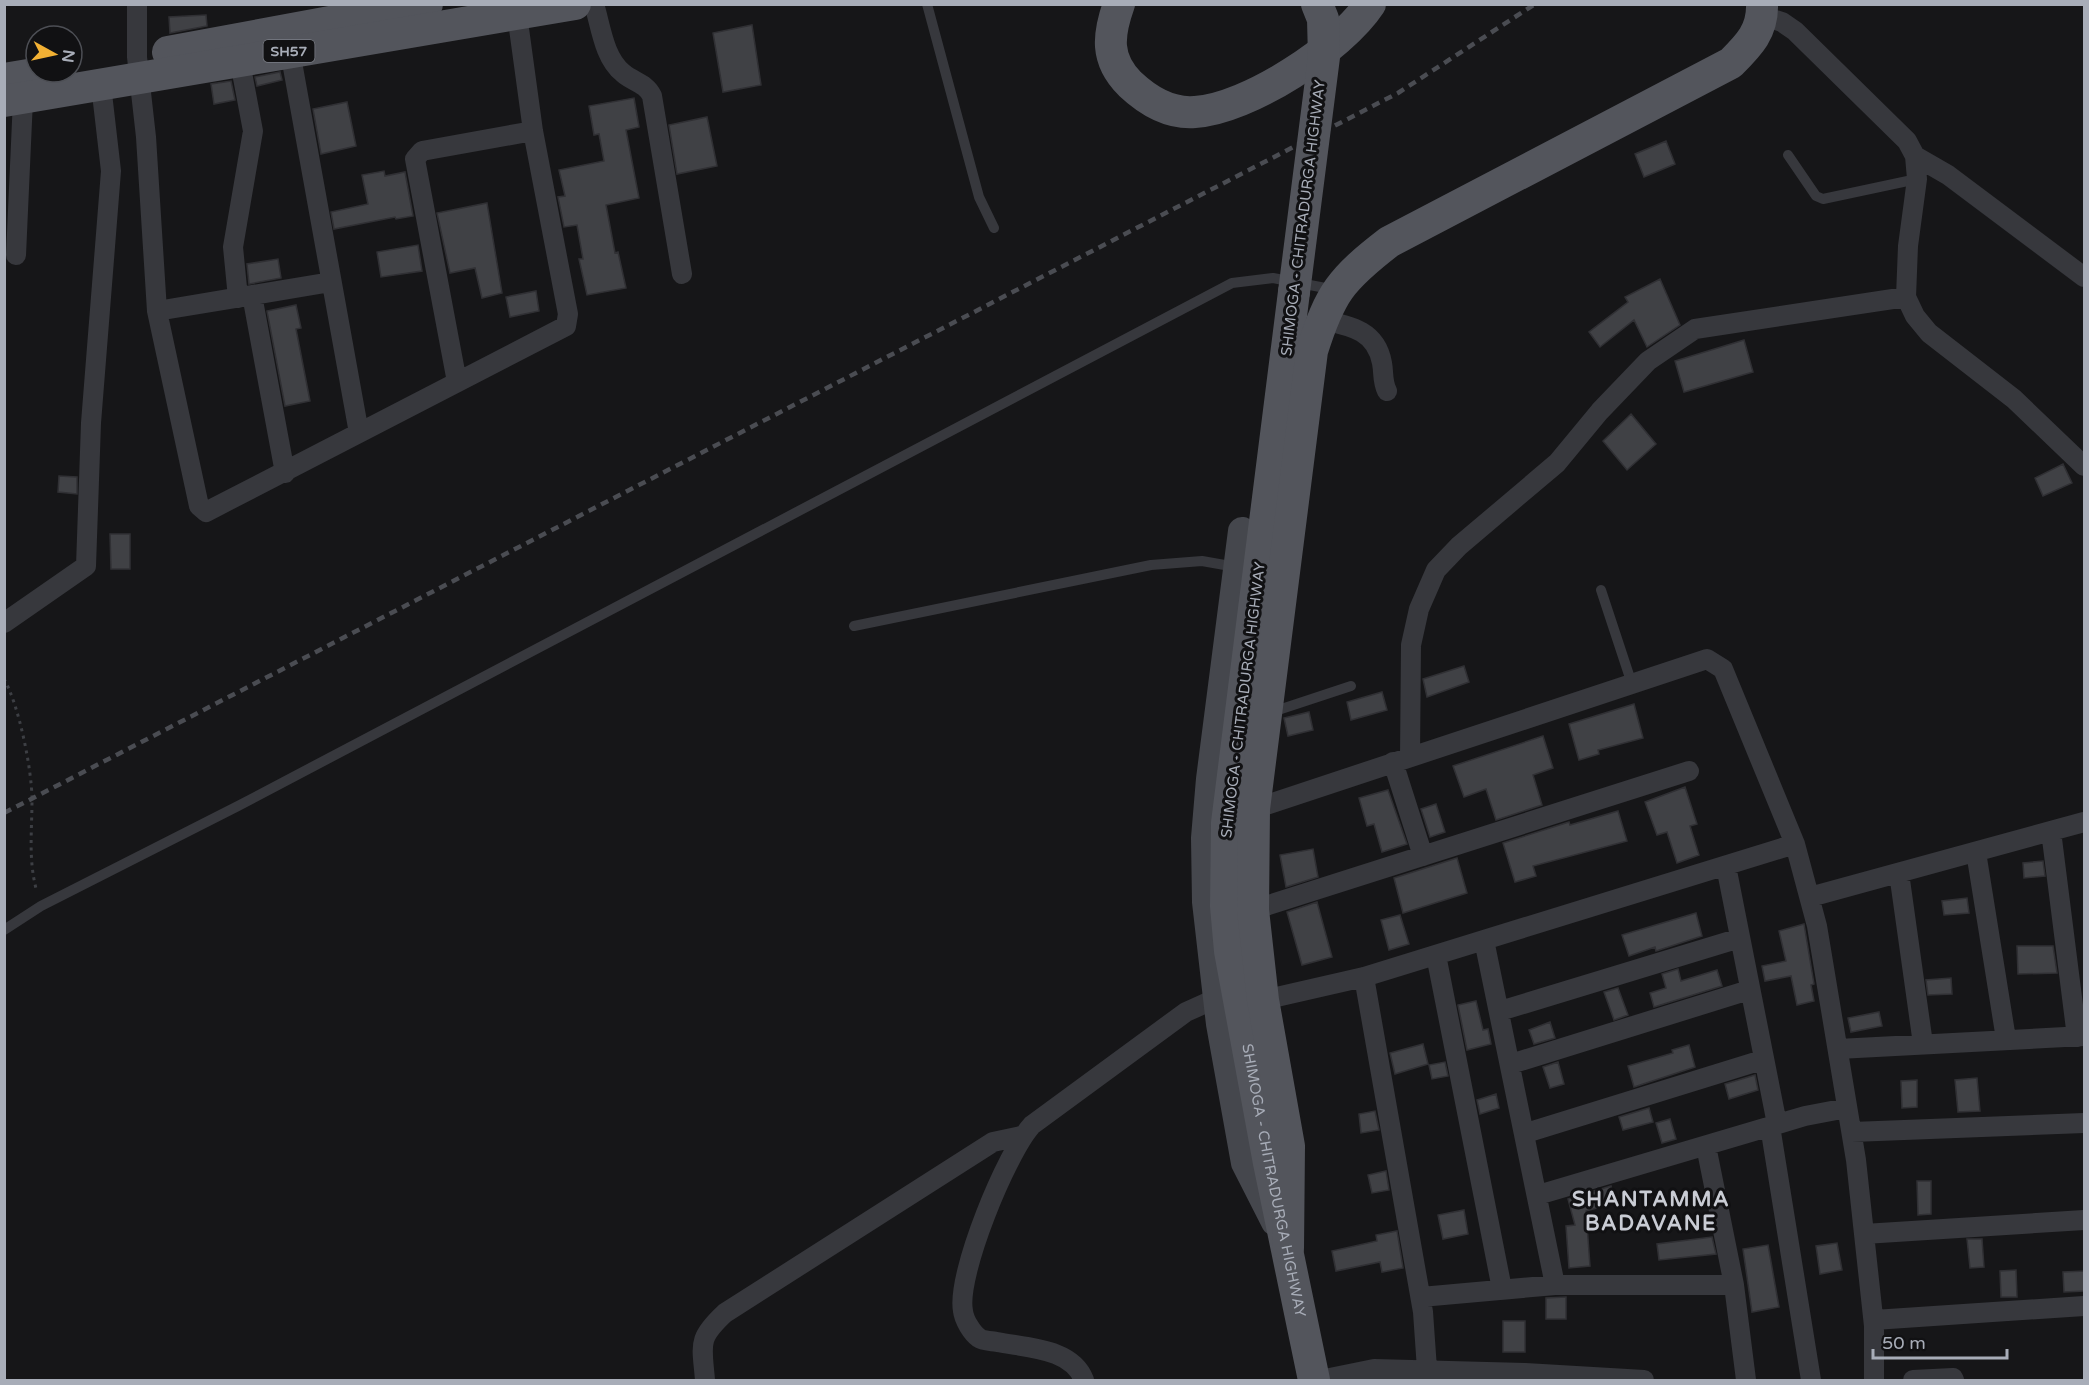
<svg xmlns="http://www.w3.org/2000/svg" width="2089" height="1385" viewBox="0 0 2089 1385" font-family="'Varela Round',sans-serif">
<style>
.building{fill:#404145;stroke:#303034;stroke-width:1.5}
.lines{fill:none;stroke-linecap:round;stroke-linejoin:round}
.path{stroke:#3d3f44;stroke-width:3;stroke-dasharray:3 4.5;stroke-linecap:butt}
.lane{stroke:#37383d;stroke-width:10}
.street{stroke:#37383d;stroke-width:20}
.secondary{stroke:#45474d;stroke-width:28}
.primary{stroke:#53555c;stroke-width:32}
.rail{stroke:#4a4c52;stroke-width:4.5;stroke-dasharray:8 6;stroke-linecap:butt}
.primary-bridge{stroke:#53555c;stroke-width:32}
.labels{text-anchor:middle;stroke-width:6;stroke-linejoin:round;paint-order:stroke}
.shield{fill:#111113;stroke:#7b7e86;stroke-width:1.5}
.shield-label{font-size:14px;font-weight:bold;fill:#a8adb8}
.street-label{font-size:15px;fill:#a8adb8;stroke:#111113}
.district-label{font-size:21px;font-weight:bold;letter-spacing:1.5px;fill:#c9ccd4;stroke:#111113}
</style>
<rect width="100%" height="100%" fill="#161618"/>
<path class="building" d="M206,15L207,26L170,33L169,17Z
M752,25L761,85L723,92L713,33Z
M280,72L282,80L257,86L255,77Z
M231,81L235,100L214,104L211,84Z
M634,98L639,127L626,130L639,198L606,205L615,253L618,252L626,288L587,295L579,259H583L577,225L564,227L558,197L565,196L559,170L604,161L599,134L594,135L589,106Z
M347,102L356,146L321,154L313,109Z
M707,117L717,166L677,174L669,125Z
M1666,141L1675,164L1644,177L1635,154Z
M384,171L385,176L405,172L413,216L396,219L395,217L334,229L331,212L368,204L362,175Z
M487,203L502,293L482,298L475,268L450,273L437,213Z
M418,245L422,271L381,277L377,252Z
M278,259L281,278L249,284L247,264Z
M1660,279L1680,325L1647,347L1634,320L1600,347L1589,332L1628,302L1625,297Z
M536,291L539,311L510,317L506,297Z
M296,305L301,328L296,329L310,401L285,406L267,311Z
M1744,340L1753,372L1684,392L1675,361Z
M1631,414L1656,444L1627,470L1603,441Z
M2063,464L2072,483L2043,496L2035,478Z
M59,476L77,477V494L58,492Z
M110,534H130V569H111Z
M1464,666L1469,682L1427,697L1423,679Z
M1382,692L1387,710L1351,720L1347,702Z
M1634,704L1643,738L1598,750L1599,754L1579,760L1569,724Z
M1309,712L1313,730L1288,736L1284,718Z
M1543,736L1553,768L1533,775L1542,805L1496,820L1486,789L1464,797L1453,766Z
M1685,787L1697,824L1690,826L1699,855L1677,863L1667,832L1657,835L1645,802Z
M1388,790L1407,844L1382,852L1374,824L1367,826L1359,798Z
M1436,804L1445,832L1430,837L1421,809Z
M1618,811L1627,841L1533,866L1536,876L1515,882L1503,843L1569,822L1570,825Z
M1313,849L1318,877L1286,887L1280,855Z
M1457,858L1467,893L1403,913L1394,878Z
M2043,861L2045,876L2024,878L2023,863Z
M1967,898L1969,913L1944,915L1942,901Z
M1317,902L1332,957L1302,965L1287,912Z
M1696,913L1702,936L1656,951L1655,947L1629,956L1622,935Z
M1400,915L1409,944L1389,950L1381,920Z
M1804,924L1814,984L1811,985L1814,1001L1797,1005L1791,976L1765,981L1762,966L1786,961L1779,931Z
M2017,946H2053L2057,973L2018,974Z
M1678,969L1681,981L1717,970L1722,986L1654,1007L1650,993L1666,988L1662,974Z
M1951,978L1952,994L1928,995L1926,980Z
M1618,988L1628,1015L1614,1020L1604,992Z
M1476,1001L1483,1030L1488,1029L1491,1044L1467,1050L1458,1005Z
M1879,1012L1882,1026L1851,1032L1848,1018Z
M1550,1022L1555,1038L1534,1044L1529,1030Z
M1423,1044L1428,1064L1395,1074L1390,1053Z
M1689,1045L1695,1067L1634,1087L1628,1066L1673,1053L1672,1050Z
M1445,1062L1448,1076L1432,1079L1429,1065Z
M1558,1062L1564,1084L1550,1088L1543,1067Z
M1755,1075L1758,1090L1729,1099L1725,1084Z
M1977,1078L1980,1111L1958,1112L1955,1080Z
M1917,1080V1107L1902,1108L1901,1081Z
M1496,1094L1499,1108L1480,1114L1477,1100Z
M1649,1108L1653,1122L1623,1130L1619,1117Z
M1375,1111L1379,1130L1361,1133L1359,1114Z
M1670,1119L1676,1139L1662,1143L1656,1123Z
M1386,1171L1389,1190L1372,1193L1368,1175Z
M1917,1181H1931V1214L1918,1215Z
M1611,1186L1615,1203L1586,1211L1590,1266L1569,1268L1566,1226L1575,1225L1568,1199Z
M1464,1210L1468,1234L1443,1239L1438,1215Z
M1397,1231L1403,1268L1382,1272L1380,1262L1336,1271L1332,1251L1377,1241L1376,1235Z
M1712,1237L1716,1254L1659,1260L1657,1244Z
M1967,1239H1982L1984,1267L1970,1268Z
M1837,1243L1842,1270L1820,1274L1816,1246Z
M1768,1245L1779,1307L1752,1312L1743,1249Z
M2016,1270L2017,1297H2001L2000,1271Z
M2085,1271V1291L2064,1292L2063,1272Z
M1566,1297V1319H1546V1298Z
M1503,1321H1525V1352H1503Z"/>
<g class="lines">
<path class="path" d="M4,679C19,705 32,770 32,800C32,831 28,861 37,892"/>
<path class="lane" d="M927,4L979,197L994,228
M1788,155L1816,196L1823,199L1917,179
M1601,590L1632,684
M854,626L1151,565L1202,561L1236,567
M1269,713L1351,686
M4,930L41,906L238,806L1232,283L1273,278L1336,290"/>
<path class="street" d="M137,4V57L146,137L157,311L199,506L206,512L566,326L568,314L533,131L517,14
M594,4C601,27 604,58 623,73C633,82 646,83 652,96L682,274
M1762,16L1782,22L1795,31L1907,141L1915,156L1917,179L1908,246L1906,297L1915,316L1929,333L2014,399L2084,466
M290,51L359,433
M1915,156L1948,175L2084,277
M16,255L23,99
M252,295L285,473
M238,298L233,247L253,131L240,62
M157,311L331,282
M1322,320C1350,326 1376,330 1382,363C1384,373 1382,381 1387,391
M457,382L415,159L422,151L533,131
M4,623L86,566L91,423L111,171L101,85
M1410,756L1411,645L1419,609L1436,570L1459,546L1557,463L1600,411L1648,361L1695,329L1906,297
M1393,762L1423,856
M1254,809L1707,659L1723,669L1795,844L1817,926L1856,1160L1874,1326V1380
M2051,831L2077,1037
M1976,852L2006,1039
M1726,866L1777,1124
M1899,873L1923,1044
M1810,897L2084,822
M1253,910L1689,771
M1484,940L1555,1285
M1436,955L1502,1289
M1364,977L1423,1312L1427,1369
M1263,1000L1364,977L1795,844
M1500,1011L1740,938
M1838,1049L2084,1036
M1511,1064L1749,990
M1770,1126L1811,1380
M1852,1132L2084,1123
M1526,1133L1762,1060
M1706,1146L1734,1285L1746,1380
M1538,1195L1805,1116L1847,1108
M1864,1234L2084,1220
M1421,1297L1555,1285H1734
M1874,1320L2084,1306
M705,1380C702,1344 697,1339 725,1313L993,1142L1021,1136
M1084,1380C1072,1348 1027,1348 997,1342C992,1341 983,1341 979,1338C972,1333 964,1320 963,1311C956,1275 1007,1152 1032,1125L1186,1012L1217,998
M1320,1380L1374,1369L1525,1373L1644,1380
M1913,1380L1953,1378L1954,1380"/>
<path class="secondary" d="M1242,531L1210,779L1205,838L1206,902L1220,1024L1245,1163L1275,1222"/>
<g class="primary">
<path d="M1119,4C1108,35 1105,59 1130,84C1147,100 1170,114 1195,112C1248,109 1341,48 1370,4"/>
<path d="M168,52L427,4"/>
<path d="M4,79L46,72"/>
<path d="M4,101L575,4"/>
<path id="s1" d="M1294,292L1227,823L1226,906L1230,951L1269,1163L1314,1380"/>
<path d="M1288,1248L1289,1146L1263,1000L1253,910L1254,809L1312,351C1330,293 1341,279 1389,242L1731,63C1749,45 1763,31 1762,4"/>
</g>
<path class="rail" d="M4,813L1398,93L1535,4"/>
<path class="primary-bridge" d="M1294,292L1324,57L1323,19L1317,4"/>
</g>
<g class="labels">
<rect class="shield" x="263.5" y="40" width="51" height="22" rx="4.5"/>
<g class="shield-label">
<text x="289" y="56">SH57</text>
</g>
<g class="street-label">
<text transform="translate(1303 218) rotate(-83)" y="5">SHIMOGA - CHITRADURGA HIGHWAY</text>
<text transform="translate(1243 700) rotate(-83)" y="5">SHIMOGA - CHITRADURGA HIGHWAY</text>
<text dy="5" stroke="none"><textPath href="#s1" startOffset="897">SHIMOGA - CHITRADURGA HIGHWAY</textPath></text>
</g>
<g class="district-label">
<text x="1651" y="1206">SHANTAMMA<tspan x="1651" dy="24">BADAVANE</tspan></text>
</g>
</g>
<rect width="2089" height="1385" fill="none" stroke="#a8adb8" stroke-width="12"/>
<g transform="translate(54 54) rotate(98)"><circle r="28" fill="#111113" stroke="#4d4f55" stroke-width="1.5"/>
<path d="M0-4.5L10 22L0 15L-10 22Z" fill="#f2b134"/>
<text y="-9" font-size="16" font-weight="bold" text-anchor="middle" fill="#a8adb8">N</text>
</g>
<path d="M1873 1349v9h134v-9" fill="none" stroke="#a8adb8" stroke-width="3"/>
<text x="1882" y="1349" font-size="18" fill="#a8adb8" stroke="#111113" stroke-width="4.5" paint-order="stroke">50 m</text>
</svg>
